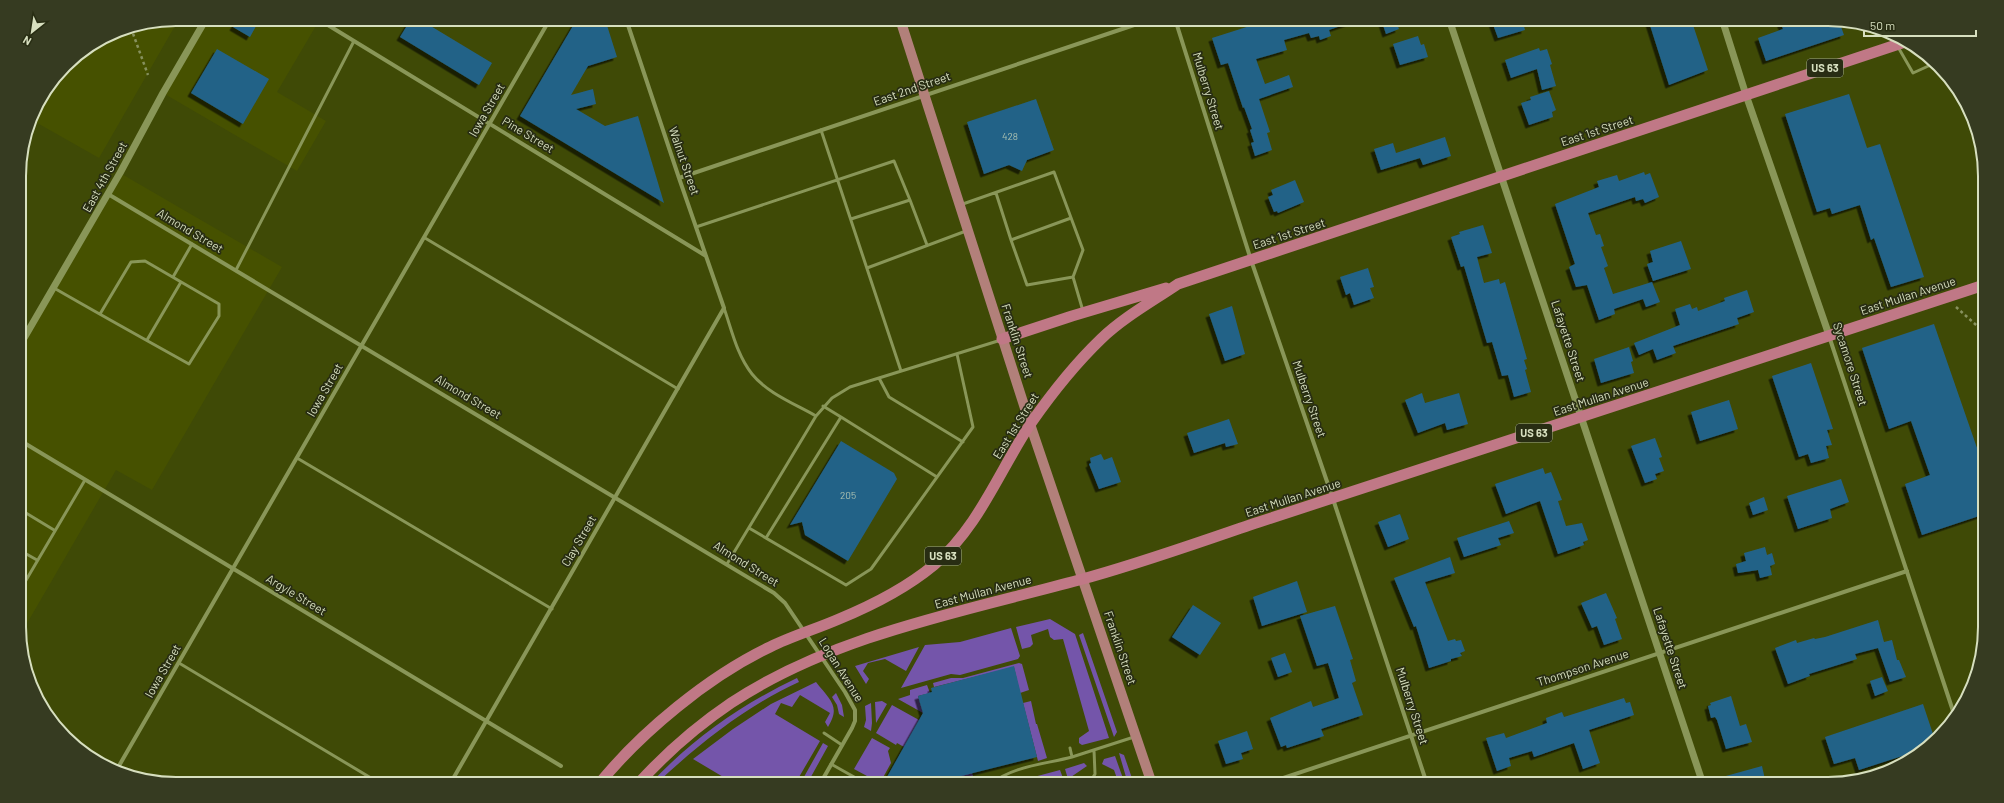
<svg xmlns="http://www.w3.org/2000/svg" width="2004" height="803" viewBox="0 0 2004 803" font-family="Barlow,sans-serif">
<style>
.built{fill:#465100}
.green{fill:#7455aa}
.building{fill:#236287;filter:url(#shadow)}
.lines{fill:none;stroke-linecap:round;stroke-linejoin:round}
.path{stroke:#87915e;stroke-width:2.5;stroke-dasharray:3 3;stroke-linecap:butt}
.service{stroke:#899658;stroke-width:3}
.minor{stroke:#899658;stroke-width:4}
.tertiary{stroke:#899658;stroke-width:7}
.primary{stroke:#b2807a;stroke-width:10}
.trunk{stroke:#c07886;stroke-width:11}
.labels{text-anchor:middle;stroke-width:3.5;stroke-linejoin:round;paint-order:stroke}
.number-label{font-size:10px;fill:#aac0b1}
.shield{fill:#282d13;stroke:#a2aa8b;stroke-width:1}
.shield-label{font-size:11px;font-weight:bold;fill:#d7dfbf}
.street-label{font-size:12px;fill:#d7dfbf;stroke:#282d13}
.rim{fill:none;stroke:#d7dfbf;stroke-width:2}
</style>
<defs>
<filter id="shadow"><feDropShadow dx="-3.5" dy="3.5" stdDeviation="0" flood-color="#0009"/></filter>
</defs>
<rect width="100%" height="100%" fill="#3f4a06"/>
<path class="built" d="M179,19L99,158L32,120L35,106L72,58L116,31Z
M206,19H320L277,92L326,121L297,171L163,93Z
M120,173L282,267L152,490L116,470L22,632L20,345Z"/>
<path class="green" d="M1050,619L1075,634L1109,738L1082,745L1079,743V738L1089,731L1063,639L1054,640L1050,637L1048,629L1031,635L1033,644L1030,647L1022,649L1016,627Z
M1011,628L1020,656L1018,659L960,675L951,674L901,688L925,645L960,642Z
M1083,633L1117,732L1114,737L1079,635Z
M919,647L906,671L885,659L868,663L863,671L869,679L866,684L855,666Z
M1019,663L1022,664L1029,690L1020,693L1014,667L934,687L933,683L951,678H963Z
M797,678L799,682C745,707 700,743 656,784H650C692,739 742,704 797,678Z
M816,682C830,700 841,706 828,727L825,722L830,713L800,695L792,707L781,703L775,714L820,741L795,784H735L693,759L733,729L771,704Z
M927,685L930,693L918,696L923,713L898,699L910,695V690Z
M836,693L842,705L844,717L839,714L837,705L832,697Z
M882,701L887,704L876,723L875,702Z
M1031,701L1036,724H1037L1047,758L1038,761L1023,703Z
M871,703L872,723L871,731L864,727L866,720L865,706Z
M892,705L919,720L904,747L897,743L896,745L876,733Z
M872,738L890,748L888,751L891,763L880,783L854,769Z
M964,741L975,784H969L946,771Z
M823,743L828,746L807,784H800Z
M1119,753L1124,755L1134,784H1128Z
M1115,756L1125,784H1119L1114,770L1102,764L1104,759Z
M1084,763L1087,766L1068,779L1065,769Z
M1060,770L1064,781L1060,784H1020L1030,781V778Z"/>
<path class="building" d="M238,19H260L250,37L233,27Z
M411,19H419L492,63L479,85L400,37Z
M577,19H605L617,57L588,66L571,95L593,89L596,104L576,109L605,126L638,116L664,203L520,116Z
M1281,19H1355V21L1329,30L1331,36L1320,40L1319,36L1311,38L1309,33L1284,40L1287,50L1256,59L1265,84L1289,75L1293,87L1259,99L1270,132L1267,133L1272,150L1255,156L1251,143L1254,142L1250,130L1252,129L1244,107L1243,108L1228,63L1221,65L1212,38L1256,24L1257,27Z
M1381,19H1395L1399,29L1386,34Z
M1491,19H1522L1525,30L1498,38Z
M1648,19H1691L1708,70L1669,85Z
M1779,19H1828L1839,21L1844,35L1766,61L1758,38L1783,29Z
M1418,36L1421,45L1424,44L1428,57L1400,65L1393,44Z
M1539,48L1540,51L1547,49L1552,64L1550,65L1556,86L1542,90L1537,69L1511,78L1505,60Z
M217,49L269,79L243,124L191,93Z
M1549,91L1556,110L1552,112L1553,117L1529,125L1521,103L1531,100L1530,97Z
M1849,94L1867,148L1880,144L1924,277L1891,287L1874,238L1871,240L1860,205L1832,214L1830,208L1817,212L1785,114Z
M1036,99L1054,150L1027,160L1022,171L1009,165L984,174L967,122Z
M1445,137L1451,156L1423,165L1420,158L1381,170L1374,149L1393,143L1396,153Z
M1644,172L1645,175L1650,173L1659,197L1645,203L1643,199L1636,201L1635,197L1588,213L1596,235L1600,234L1604,246L1601,247L1608,266L1604,268L1613,294L1652,282L1660,302L1646,307L1643,299L1614,309L1615,314L1599,320L1587,285L1576,287L1569,267L1575,264L1555,204L1599,187L1597,181L1617,175L1619,181Z
M1295,180L1304,202L1278,213L1277,211L1274,212L1268,197L1273,195L1271,190Z
M1483,225L1492,253L1477,257L1484,283L1499,279L1500,284L1505,282L1527,359L1524,360L1527,369L1525,370L1531,392L1514,397L1508,375L1502,376L1492,342L1487,343L1464,266L1461,267L1451,237L1460,234L1459,232Z
M1681,241L1691,269L1653,281L1647,264L1653,262L1650,251Z
M1368,268L1374,287L1370,288L1374,298L1354,305L1350,293L1346,295L1340,277Z
M1747,290L1754,312L1737,318L1739,324L1673,346L1676,353L1657,360L1653,349L1639,355L1634,343L1680,325L1675,309L1690,304L1692,309L1697,307L1698,311L1725,301L1724,298Z
M1232,306L1245,354L1225,361L1209,314Z
M1934,324L1985,471V514L1922,535L1905,484L1930,475L1911,421L1889,429L1862,348Z
M1629,347L1633,361L1631,362L1634,373L1601,383L1594,359Z
M1811,363L1833,429L1827,430L1832,445L1826,446L1829,458L1811,463L1808,454L1799,457L1772,376Z
M1422,393L1425,403L1459,393L1468,424L1447,430L1445,423L1418,433L1405,400Z
M1729,400L1738,429L1700,441L1691,412Z
M1229,419L1238,444L1226,447L1225,443L1194,453L1187,433Z
M1655,438L1662,457L1659,458L1664,471L1655,474L1657,479L1645,483L1631,446Z
M841,441L894,473L897,479L848,561L805,535L802,522L790,525Z
M1101,454L1104,460L1112,457L1121,482L1099,489L1089,464L1091,463L1090,458Z
M1543,468L1545,474L1551,472L1555,482L1562,500L1558,501L1566,526L1582,523L1588,540L1583,542L1584,545L1558,554L1540,501L1506,514L1495,484Z
M1841,479L1849,502L1830,509L1832,518L1798,529L1787,496Z
M1764,497L1768,510L1753,515L1749,503Z
M1400,514L1409,539L1388,547L1378,522Z
M1509,521L1514,533L1498,538L1501,545L1464,557L1457,538Z
M1765,547L1767,555L1772,553L1775,564L1770,566L1772,575L1760,578L1758,570L1738,573L1736,564L1746,561L1744,553Z
M1450,557L1455,573L1425,582L1448,641L1455,639L1456,641L1461,640L1465,651L1460,653L1462,656L1451,659V661L1429,668L1416,626L1414,627L1394,578Z
M1297,581L1307,612L1262,626L1253,597Z
M1606,593L1617,618L1615,619L1622,639L1604,645L1597,626L1592,628L1581,603Z
M1193,605L1221,623L1200,655L1172,637Z
M1335,606L1353,659L1350,660L1356,681L1352,683L1363,715L1321,729L1324,736L1287,748L1286,745L1281,747L1270,718L1311,701L1313,707L1339,698L1328,663L1317,666L1300,616Z
M1878,620L1884,642L1892,640L1897,660H1899L1906,677L1890,682L1878,648L1855,654L1857,659L1809,674L1810,676L1788,684L1775,648L1796,640L1797,643L1814,638L1815,639L1825,637Z
M1285,653L1292,672L1278,677L1271,658Z
M1014,666L1037,757L957,777L969,784H883L923,713L918,696L932,692L931,688Z
M1882,677L1888,691L1875,696L1870,681Z
M1731,696L1740,726L1746,724L1752,742L1726,749L1717,720L1715,717L1711,718L1708,706L1711,705L1710,703Z
M1624,698L1626,703L1630,702L1634,715L1589,730L1600,763L1583,769L1574,743L1534,757L1532,751L1509,758L1511,766L1497,771L1486,738L1504,733L1506,738L1547,723L1546,718L1562,712L1564,717Z
M1923,704L1935,740L1927,748L1859,770L1855,758L1834,764L1825,737Z
M1247,731L1253,749L1241,753L1243,759L1226,764L1218,741Z
M1762,766L1766,784H1715V779Z"/>
<g class="lines">
<path class="path" d="M131,28L148,75
M1956,307L1984,332
M1978,327L1984,323"/>
<path class="service" d="M1898,47L1913,73L1935,63
M821,130L901,371
M996,193L1011,240
M960,205L1054,172L1083,250L1073,277L1083,311
M1071,218L1011,240L1027,285L1073,277
M851,219L910,200L927,245
M696,227L894,161L910,200
M425,238L678,389
M867,268L966,231
M236,270L354,41
M173,277L192,244
M54,288C99,314 144,339 189,364L219,316V304L145,261L131,262L100,314
M724,308C732,331 737,355 752,374C767,393 795,404 816,416
M147,340L181,282
M879,378L889,397L963,442
M823,406L841,417
M297,458L552,609
M21,510L54,530
M749,528L846,585L871,569L973,427L957,354
M766,538L841,417L937,477
M21,551L37,560
M727,564L816,416L832,398L850,387L1001,340
M22,587L85,480
M179,663L381,784
M824,733L842,745
M1070,748L1072,757L1134,737
M831,764L863,782
M991,784C1012,766 1046,764 1072,757
M1089,784L1095,774L1094,750"/>
<path class="minor" d="M318,19L706,256
M1175,19L1251,260L1333,499L1427,784
M679,178L1152,19
M108,194L774,593L785,603L845,692L855,710V721L852,728L820,784
M1829,336L1955,717
M21,441L561,766
M117,770L126,776
M116,771L550,19
M450,784L724,308L679,178L626,19
M1265,784L1907,571"/>
<path class="tertiary" d="M1449,19L1703,784
M1722,19L1746,95L1829,335
M20,345L120,173L163,93L206,19"/>
<path class="primary" d="M900,19L1030,424L1152,784"/>
<path class="trunk" d="M1002,339L1072,316L1166,288
M599,784C641,732 709,676 770,647C792,636 816,629 839,619C873,605 905,589 934,565C979,527 999,471 1031,423C1052,393 1075,364 1101,339C1124,317 1153,301 1178,284L1905,42
M638,784C665,754 697,726 731,703C834,635 961,612 1079,580C1139,564 1199,542 1259,522C1501,445 1742,364 1984,285"/>
</g>
<g class="labels">
<g class="number-label">
<text x="1010" y="140">428</text>
<text x="848" y="499">205</text>
</g>
<g class="shield">
<rect x="1807" y="59" width="36" height="18" rx="3"/>
<rect x="1516" y="424" width="36" height="18" rx="3"/>
<rect x="925" y="547" width="36" height="18" rx="3"/>
</g>
<g class="shield-label">
<text x="1825" y="72">US 63</text>
<text x="1534" y="437">US 63</text>
<text x="943" y="560">US 63</text>
</g>
<g class="street-label">
<text transform="translate(912 89) rotate(-19)" y="4">East 2nd Street</text>
<text transform="translate(1208 91) rotate(73)" y="4">Mulberry Street</text>
<text transform="translate(487 110) rotate(-60)" y="4">Iowa Street</text>
<text transform="translate(1597 131) rotate(-18)" y="4">East 1st Street</text>
<text transform="translate(528 135) rotate(31)" y="4">Pine Street</text>
<text transform="translate(684 161) rotate(71)" y="4">Walnut Street</text>
<text transform="translate(105 177) rotate(-61)" y="4">East 4th Street</text>
<text transform="translate(190 231) rotate(31)" y="4">Almond Street</text>
<text transform="translate(1289 234) rotate(-18)" y="4">East 1st Street</text>
<text transform="translate(1908 296) rotate(-18)" y="4">East Mullan Avenue</text>
<text transform="translate(1017 341) rotate(72)" y="4">Franklin Street</text>
<text transform="translate(1568 341) rotate(72)" y="4">Lafayette Street</text>
<text transform="translate(1850 364) rotate(72)" y="4">Sycamore Street</text>
<text transform="translate(325 390) rotate(-60)" y="4">Iowa Street</text>
<text transform="translate(468 397) rotate(31)" y="4">Almond Street</text>
<text transform="translate(1601 397) rotate(-18)" y="4">East Mullan Avenue</text>
<text transform="translate(1309 399) rotate(71)" y="4">Mulberry Street</text>
<text transform="translate(1016 426) rotate(-58)" y="4">East 1st Street</text>
<text transform="translate(1293 498) rotate(-18)" y="4">East Mullan Avenue</text>
<text transform="translate(579 541) rotate(-60)" y="4">Clay Street</text>
<text transform="translate(746 564) rotate(32)" y="4">Almond Street</text>
<text transform="translate(983 592) rotate(-15)" y="4">East Mullan Avenue</text>
<text transform="translate(296 595) rotate(31)" y="4">Argyle Street</text>
<text transform="translate(1120 648) rotate(71)" y="4">Franklin Street</text>
<text transform="translate(1670 648) rotate(72)" y="4">Lafayette Street</text>
<text transform="translate(1583 668) rotate(-18)" y="4">Thompson Avenue</text>
<text transform="translate(841 670) rotate(58)" y="4">Logan Avenue</text>
<text transform="translate(163 671) rotate(-60)" y="4">Iowa Street</text>
<text transform="translate(1412 706) rotate(72)" y="4">Mulberry Street</text>
</g>
</g>
<path d="M0 0H2004V803H0ZM176 26H1828A150 150 0 0 1 1978 176V627A150 150 0 0 1 1828 777H176A150 150 0 0 1 26 627V176A150 150 0 0 1 176 26Z" fill="#363b21" fill-rule="evenodd"/>
<path class="rim" d="M176 26H1828A150 150 0 0 1 1978 176V627A150 150 0 0 1 1828 777H176A150 150 0 0 1 26 627V176A150 150 0 0 1 176 26Z"/>
<g transform="translate(32 32) rotate(210)" stroke="#282d13" stroke-width="3" paint-order="stroke">
<path d="M0-3L7 15L0 10L-7 15Z" fill="#d7dfbf"/>
<text y="-6" font-size="11" font-weight="bold" text-anchor="middle" fill="#d7dfbf">N</text>
</g>
<path d="M1864 30v6h112v-6" fill="none" stroke="#d7dfbf" stroke-width="2"/>
<text x="1870" y="30" font-size="12" fill="#d7dfbf" stroke="#282d13" stroke-width="3" paint-order="stroke">50 m</text>
</svg>
